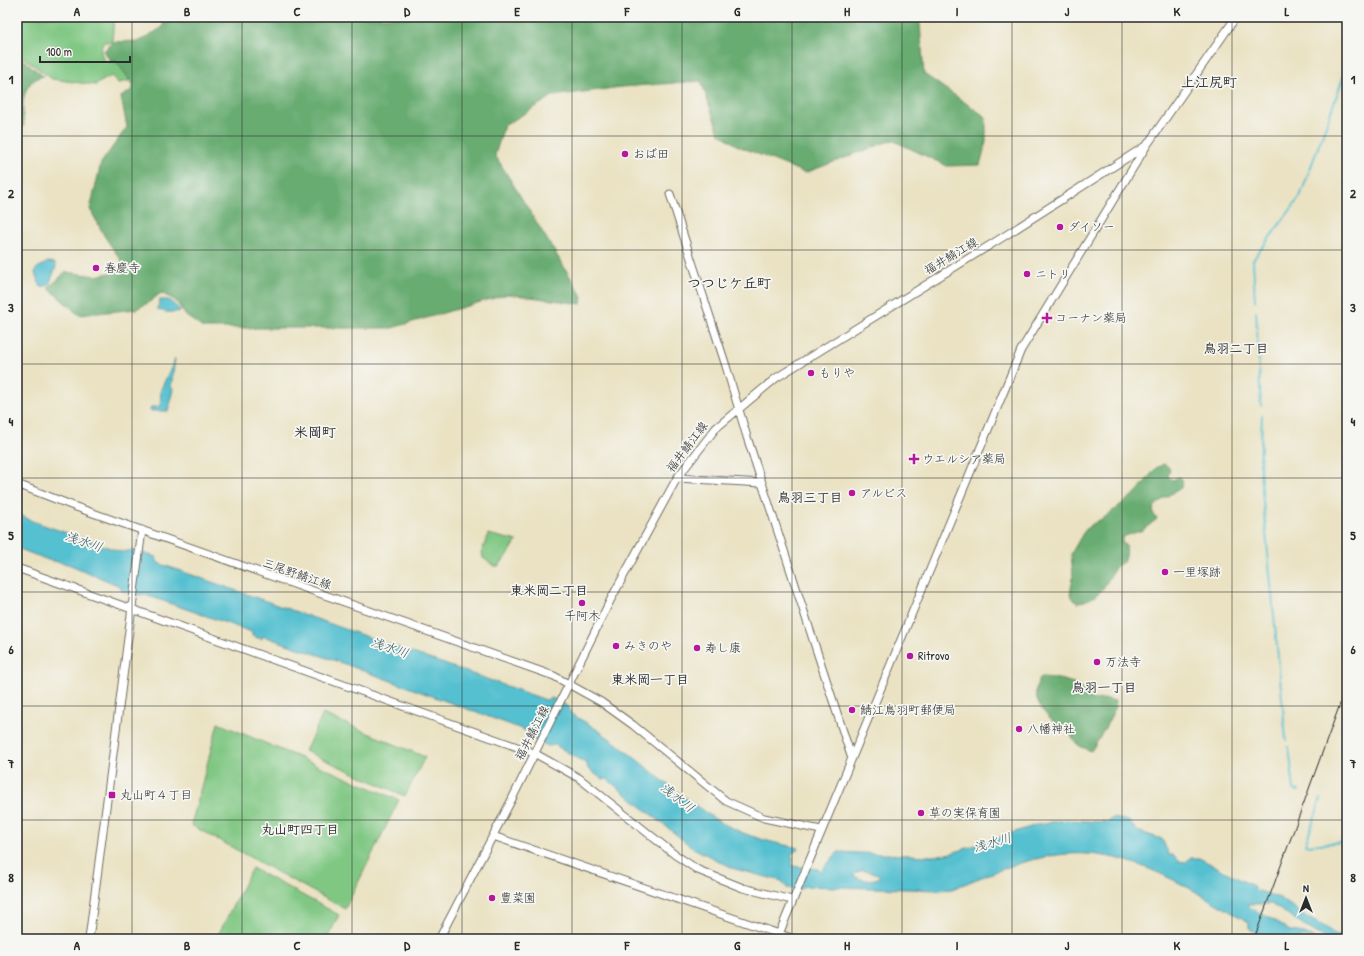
<svg xmlns="http://www.w3.org/2000/svg" width="1364" height="956" viewBox="0 0 1364 956" font-family="'Patrick Hand','Klee One',sans-serif">
<style>
.green{fill:#80c783;stroke:#567957}
.forest{fill:#68ac71;stroke:#4a6c4e}
.water{fill:#55c0d0;stroke:#40767e;fill-rule:evenodd}
.lines{fill:none;stroke-linecap:round;stroke-linejoin:round}
.stream{stroke:#55c0d0;stroke-width:2}
.secondary-casing{stroke:#6e6b60;stroke-width:9}
.secondary{stroke:#fff;stroke-width:7}
.tram{stroke:#2b2b2b;stroke-width:1}
.grid{fill:none;stroke:#2b2b2b;stroke-width:1;stroke-opacity:0.55}
.poi-dot{fill:#b5179e;stroke:#f6f6f2;stroke-width:1.5}
.labels{text-anchor:middle;stroke-width:3.5;stroke-linejoin:round;paint-order:stroke}
.poi-label{font-size:12px;fill:#2b2b2b;stroke:#f6f6f2;text-anchor:start}
.street-label{font-size:12px;fill:#2b2b2b;stroke:#f6f6f2}
.neighbourhood-label{font-size:13px;font-weight:bold;fill:#2b2b2b;stroke:#f6f6f2}
.water-label{font-size:13px;font-style:italic;fill:#38585d;stroke:#f6f6f2}
.quarter-label{font-size:14px;font-weight:bold;fill:#2b2b2b;stroke:#f6f6f2}
.neatline{fill:none;stroke:#2b2b2b;stroke-width:1.5}
.grid-label{font-size:13px;text-anchor:middle;font-weight:bold;fill:#2b2b2b}
</style>
<rect width="100%" height="100%" fill="#f6f6f2"/>
<filter id="ink" filterUnits="userSpaceOnUse"><feTurbulence type="fractalNoise" baseFrequency=".025" numOctaves="2"/><feDisplacementMap in="SourceGraphic" scale="8" xChannelSelector="R" yChannelSelector="G"/><feConvolveMatrix kernelMatrix="1 2 1 2 8 2 1 2 1" color-interpolation-filters="sRGB"/></filter>
<filter id="wash" filterUnits="userSpaceOnUse"><feTurbulence type="fractalNoise" baseFrequency=".012" numOctaves="4" result="noise"/><feDisplacementMap in="SourceGraphic" scale="16" xChannelSelector="R" yChannelSelector="G"/><feGaussianBlur stdDeviation="0.9" result="paint"/><feColorMatrix in="noise" values="0 0 0 0 0 0 0 0 0 0 0 0 0 0 0 0 0 1.4 0 .05"/><feComposite in="paint" operator="in"/></filter>
<g filter="url(#wash)">
<rect width="100%" height="100%" fill="#eae2c3"/>
<path class="green" d="M17,17H114L112,42H104C100,48 100,56 106,62L119,61L127,72L129,81L118,83L111,76L95,85L52,79L17,53Z
M488,534L517,541L499,566H494L483,558L482,552Z
M323,714L425,757L405,796L305,751Z
M218,723L399,800L345,909L191,825Z
M252,868L339,915L327,939H216Z"/>
<path class="forest" d="M164,17H774L792,20L794,17H916L920,24L924,74L986,117V142L980,165L947,166L892,140L805,173L738,146L719,133L701,81L622,87L553,96L504,126L495,155L582,296L581,304L508,294L392,328H203L186,316L175,300L161,293L148,303L136,309L79,315L48,288L66,272L96,276L127,269L105,237L90,209L101,163L127,127L121,97L129,92L134,86L116,61H110L104,51L112,42L140,41L163,27Z
M17,55L43,76C20,83 22,106 24,126L17,132Z
M1164,464L1170,468L1168,476L1172,480L1179,477L1183,481L1181,488L1164,498L1154,507L1153,513L1157,519L1143,530L1122,537V543L1126,545C1129,566 1118,561 1113,571C1103,590 1099,598 1077,603L1070,595L1073,576L1071,554L1083,533L1089,526L1105,517L1137,492L1156,468Z
M1041,677C1052,677 1074,681 1082,688C1086,691 1089,696 1093,700L1107,699L1115,701L1116,707L1099,739L1091,751C1087,749 1080,747 1077,744C1074,741 1073,736 1069,734C1052,722 1024,700 1041,677Z"/>
<path class="water" d="M48,262L55,263L56,267L49,285L41,287C33,269 31,271 48,262Z
M160,300H169L181,311C172,313 165,313 157,309Z
M175,359L171,387L173,389L168,411H150L151,407H160L161,389Z
M17,513L32,521L122,552L133,550L156,557L158,563L546,700L552,698L569,707L571,714C613,736 646,769 684,797C697,806 710,817 724,824C748,837 773,843 799,848L791,855L793,858L792,866L818,869L819,871H821L838,852L933,856L952,853L1039,824L1066,820L1105,822L1110,821L1112,818L1129,821L1137,831L1162,839L1169,855H1173L1178,861L1186,862L1190,858H1199L1251,885L1256,890L1280,898L1308,918L1327,928L1335,935H1339L1342,939H1326L1271,904H1248V907L1267,916L1290,931L1304,933L1316,939L1301,937L1299,939H1269L1249,929V922C1183,886 1124,841 1045,857C1013,863 982,877 952,889L940,890L804,886L799,890L787,888L782,881L735,869L693,848L607,779H602L588,769L587,764L555,745L548,746L530,738V732L345,664L263,636L262,639L252,636V632L143,594L138,595L122,591L120,586L68,564L48,560L17,548ZM862,870L876,873L880,877C870,881 863,882 853,875Z"/>
<g class="lines">
<path class="stream" d="M1255,301L1253,260L1300,197L1347,67
M1256,311L1261,406
M1262,416L1260,470L1286,740
M1289,747L1294,790L1299,791
M1321,799L1305,845L1347,842"/>
</g>
</g>
<g filter="url(#ink)">
<g class="lines">
<g class="secondary-casing">
<path id="secondary" d="M670,194L726,366L747,437L851,756
M677,478L762,483
M17,484L76,507L554,676L601,702L633,725L726,801L764,818L821,830
M17,568L534,753L579,778L674,854L698,870L743,888L792,900
M493,836L794,939
M89,939L142,530
M439,939L512,799L611,599L677,478L716,428L776,378L1003,237L1147,145
M777,939L1021,350L1147,145L1236,17"/>
</g>
<use href="#secondary" class="secondary"/>
<path class="tram" d="M1254,939L1347,685"/>
</g>
</g>
<path class="grid" d="M132,17V939M242,17V939M352,17V939M462,17V939M572,17V939M682,17V939M792,17V939M902,17V939M1012,17V939M1122,17V939M1232,17V939M17,136H1347M17,250H1347M17,364H1347M17,478H1347M17,592H1347M17,706H1347M17,820H1347"/>
<g class="poi-dot">
<circle cx="625" cy="154" r="4"/>
<circle cx="1060" cy="227" r="4"/>
<circle cx="96" cy="268" r="4"/>
<circle cx="1027" cy="274" r="4"/>
<path d="M1045 312h4v4h4v4h-4v4h-4v-4h-4v-4h4z"/>
<circle cx="811" cy="373" r="4"/>
<path d="M912 453h4v4h4v4h-4v4h-4v-4h-4v-4h4z"/>
<circle cx="852" cy="493" r="4"/>
<circle cx="1165" cy="572" r="4"/>
<circle cx="582" cy="603" r="4"/>
<circle cx="616" cy="646" r="4"/>
<circle cx="697" cy="648" r="4"/>
<circle cx="910" cy="656" r="4"/>
<circle cx="1097" cy="662" r="4"/>
<circle cx="852" cy="710" r="4"/>
<circle cx="1019" cy="729" r="4"/>
<rect x="108" y="791" width="8" height="8" rx="2"/>
<circle cx="921" cy="813" r="4"/>
<circle cx="492" cy="898" r="4"/>
</g>
<g class="labels">
<g class="poi-label">
<text x="633" y="158">おば田</text>
<text x="1068" y="231">ダイソー</text>
<text x="104" y="272">春慶寺</text>
<text x="1035" y="278">ニトリ</text>
<text x="1055" y="322">コーナン薬局</text>
<text x="819" y="377">もりや</text>
<text x="922" y="463">ウエルシア薬局</text>
<text x="860" y="497">アルビス</text>
<text x="1173" y="576">一里塚跡</text>
<text x="582" y="620" text-anchor="middle">千阿木</text>
<text x="624" y="650">みきのや</text>
<text x="705" y="652">寿し康</text>
<text x="918" y="660">Ritrovo</text>
<text x="1105" y="666">万法寺</text>
<text x="860" y="714">鯖江鳥羽町郵便局</text>
<text x="1027" y="733">八幡神社</text>
<text x="120" y="799">丸山町４丁目</text>
<text x="929" y="817">草の実保育園</text>
<text x="500" y="902">豊菜園</text>
</g>
<g class="street-label">
<text transform="translate(951 256) rotate(-31)" y="4">福井鯖江線</text>
<text transform="translate(687 447) rotate(-53)" y="4">福井鯖江線</text>
<text transform="translate(297 574) rotate(19)" y="4">三尾野鯖江線</text>
<text transform="translate(532 733) rotate(-63)" y="4">福井鯖江線</text>
</g>
<g class="neighbourhood-label">
<text x="1236" y="353">鳥羽二丁目</text>
<text x="810" y="502">鳥羽三丁目</text>
<text x="549" y="595">東米岡二丁目</text>
<text x="650" y="684">東米岡一丁目</text>
<text x="1104" y="692">鳥羽一丁目</text>
<text x="300" y="834">丸山町四丁目</text>
</g>
<g class="water-label">
<text transform="translate(84 541) rotate(19)" y="5">浅水川</text>
<text transform="translate(390 647) rotate(19)" y="5">浅水川</text>
<text transform="translate(678 797) rotate(38)" y="5">浅水川</text>
<text transform="translate(992 842) rotate(-16)" y="5">浅水川</text>
</g>
<g class="quarter-label">
<text x="1209" y="87">上江尻町</text>
<text x="729" y="288">つつじケ丘町</text>
<text x="315" y="437">米岡町</text>
</g>
</g>
<rect width="1364" height="956" fill="none" stroke="#f6f6f2" stroke-width="44"/>
<g transform="translate(1306 898)" stroke="#f6f6f2" stroke-width="3" paint-order="stroke">
<path d="M0-3L7 15L0 10L-7 15Z" fill="#2b2b2b"/>
<text y="-6" font-size="11" font-weight="bold" text-anchor="middle" fill="#2b2b2b">N</text>
</g>
<path d="M40 56v6h90v-6" fill="none" stroke="#2b2b2b" stroke-width="2"/>
<text x="46" y="56" font-size="12" fill="#2b2b2b" stroke="#f6f6f2" stroke-width="3" paint-order="stroke">100 m</text>
<rect x="22" y="22" width="1320" height="912" class="neatline"/>
<g class="grid-label">
<text x="77" y="16">A</text>
<text x="187" y="16">B</text>
<text x="297" y="16">C</text>
<text x="407" y="16">D</text>
<text x="517" y="16">E</text>
<text x="627" y="16">F</text>
<text x="737" y="16">G</text>
<text x="847" y="16">H</text>
<text x="957" y="16">I</text>
<text x="1067" y="16">J</text>
<text x="1177" y="16">K</text>
<text x="1287" y="16">L</text>
<text x="11" y="84">1</text>
<text x="1353" y="84">1</text>
<text x="11" y="198">2</text>
<text x="1353" y="198">2</text>
<text x="11" y="312">3</text>
<text x="1353" y="312">3</text>
<text x="11" y="426">4</text>
<text x="1353" y="426">4</text>
<text x="11" y="540">5</text>
<text x="1353" y="540">5</text>
<text x="11" y="654">6</text>
<text x="1353" y="654">6</text>
<text x="11" y="768">7</text>
<text x="1353" y="768">7</text>
<text x="11" y="882">8</text>
<text x="1353" y="882">8</text>
<text x="77" y="950">A</text>
<text x="187" y="950">B</text>
<text x="297" y="950">C</text>
<text x="407" y="950">D</text>
<text x="517" y="950">E</text>
<text x="627" y="950">F</text>
<text x="737" y="950">G</text>
<text x="847" y="950">H</text>
<text x="957" y="950">I</text>
<text x="1067" y="950">J</text>
<text x="1177" y="950">K</text>
<text x="1287" y="950">L</text>
</g>
</svg>
